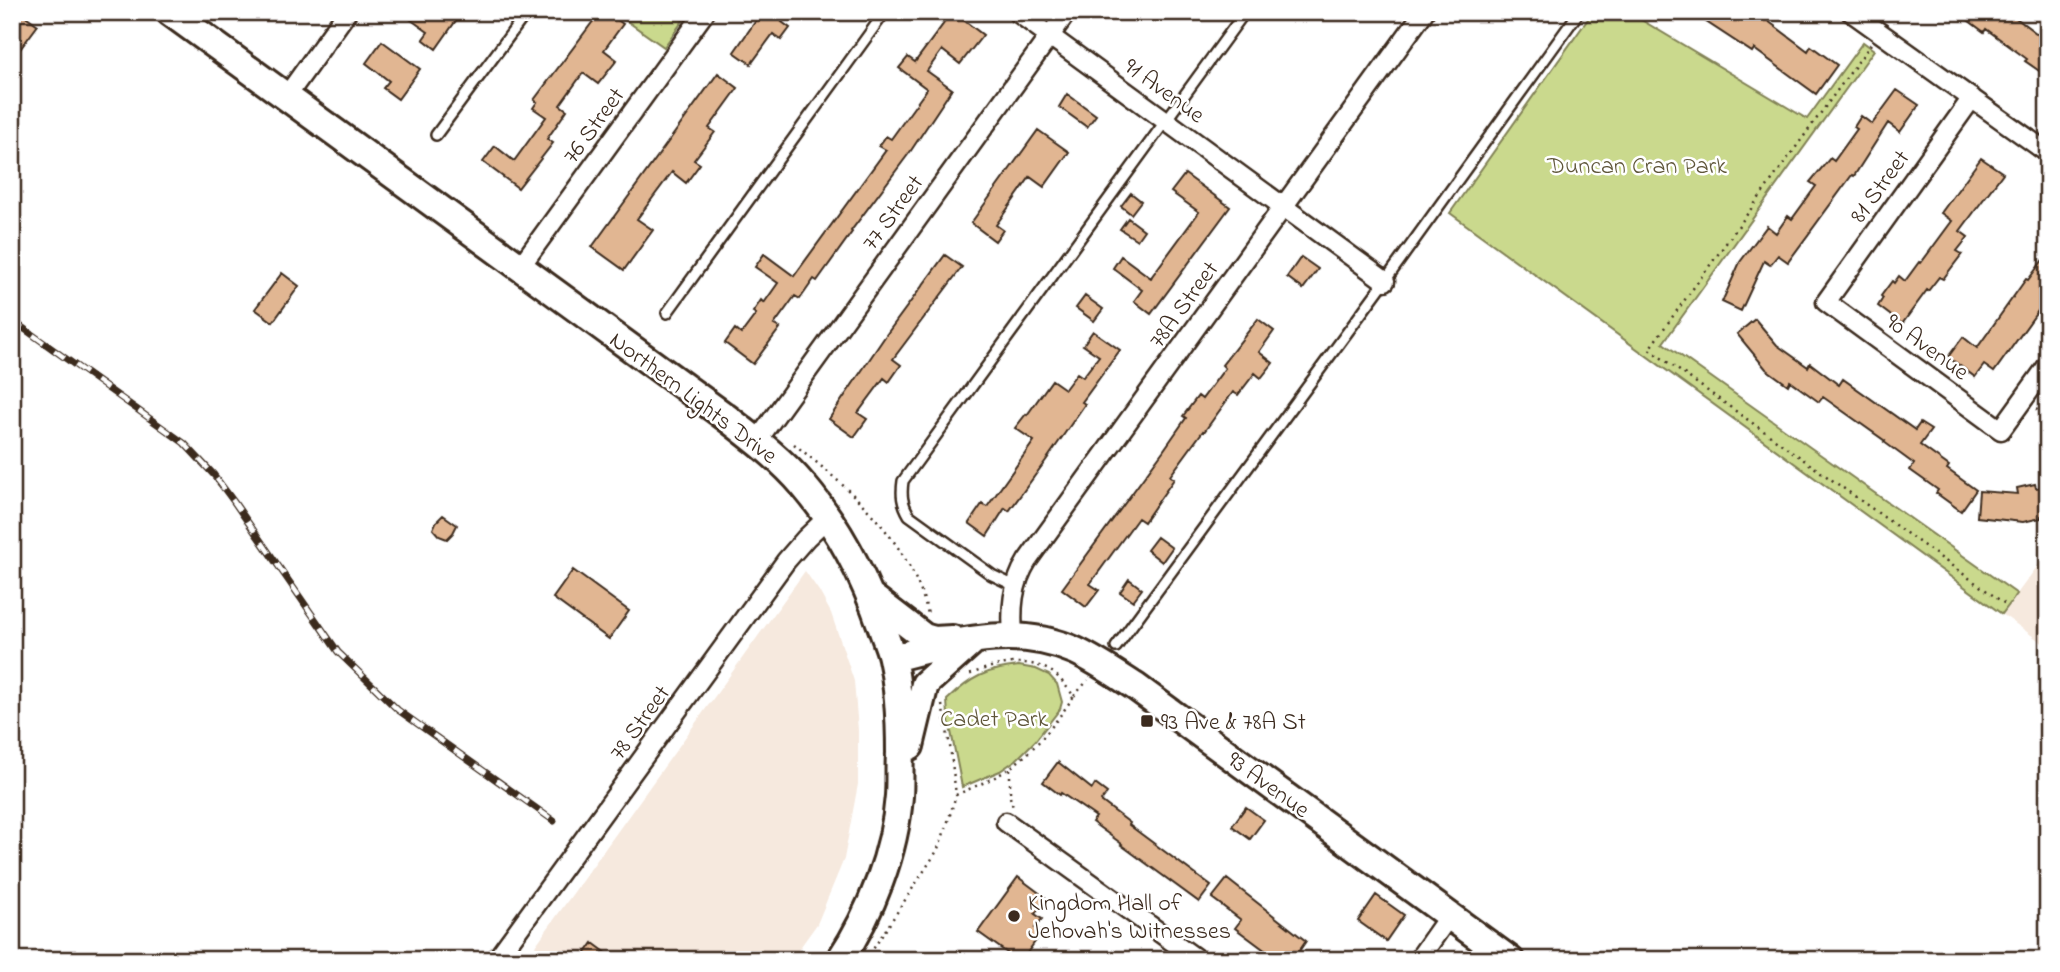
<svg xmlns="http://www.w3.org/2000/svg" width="2060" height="972" viewBox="0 0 2060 972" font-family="'Indie Flower',sans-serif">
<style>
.built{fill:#f6e9de}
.green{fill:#cad98d;stroke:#828256;stroke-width:2}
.building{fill:#e1b692;stroke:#3b2a1e;stroke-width:2}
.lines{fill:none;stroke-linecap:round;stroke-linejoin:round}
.lane-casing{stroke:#3b2a1e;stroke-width:14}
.street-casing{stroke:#3b2a1e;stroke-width:23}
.secondary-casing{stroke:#3b2a1e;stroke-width:32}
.path{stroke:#3b2a1e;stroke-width:2.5;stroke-dasharray:2 5;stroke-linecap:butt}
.lane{stroke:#fff;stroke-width:9}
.street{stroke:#fff;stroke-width:18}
.secondary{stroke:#fff;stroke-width:26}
.rail-casing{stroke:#3b2a1e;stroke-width:7}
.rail{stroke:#fff;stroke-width:4.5;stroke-dasharray:13;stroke-linecap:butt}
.poi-dot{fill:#3b2a1e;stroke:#fff;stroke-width:2.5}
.labels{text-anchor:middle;stroke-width:5;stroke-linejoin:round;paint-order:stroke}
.street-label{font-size:24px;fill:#3b2a1e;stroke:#fff}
.park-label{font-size:24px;fill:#5f563a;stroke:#fff}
.poi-label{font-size:24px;fill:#3b2a1e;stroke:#fff;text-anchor:start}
</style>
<rect width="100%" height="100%" fill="#fff"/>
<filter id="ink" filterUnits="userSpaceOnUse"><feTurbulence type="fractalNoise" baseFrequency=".0143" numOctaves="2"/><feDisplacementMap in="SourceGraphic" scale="14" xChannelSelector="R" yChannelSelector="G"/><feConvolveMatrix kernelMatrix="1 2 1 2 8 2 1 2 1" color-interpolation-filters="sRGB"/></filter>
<g filter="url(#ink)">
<path class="built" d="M2048,552V647L2002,614Z
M805,571L819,591L831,613L854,681L858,730V784L844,859L817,924L791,960H525Z"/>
<path class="green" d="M614,12H689L664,47Z
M1593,12H1628L1807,119L1863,42L1874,50L1663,343L2017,594L2002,614L1450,213Z
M1019,666L1036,669L1049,675L1057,684L1062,702L1060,709L1035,741L1016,760L1000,771L962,787L948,716L947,700C971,677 987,669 1019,666Z"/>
<path class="building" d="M12,12H20L38,25L12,60Z
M400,12H462L436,49L423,39L428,32Z
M600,12H607L623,24L604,50L617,60L598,84L583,73L560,105L567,110L547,139L553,143L518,188L483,162L495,146L514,161L546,117L533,108L537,102L534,100Z
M762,12H790L782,22L790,28L781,40L773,34L751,64L734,52Z
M944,12H953L983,35L960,64L942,50L927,71L952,89L910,152L851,231L852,232L817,281L814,279L800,299L795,296L774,325L780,328L753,364L725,343L735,329L741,334L756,314L753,312L761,300L764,303L778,283L755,267L764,254L794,276L886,150L879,146L886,136L891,139L927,89L899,68L908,57L915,62L944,23L938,20Z
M1691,12H1756L1808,51L1811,46L1837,65L1816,94L1754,49L1752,52Z
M1957,12H2008L2048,42V77L2025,61L2027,59L1986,29L1984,32Z
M382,41L420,69L398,99L383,88L389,81L366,63Z
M718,73L738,88L709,128L715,132L694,160L700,164L686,183L672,172L637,219L653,230L624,270L592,247Z
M1897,90L1919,105L1900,132L1888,123L1854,176L1852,175L1788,262L1778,255L1770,265L1764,261L1741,311L1722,302L1740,262L1767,226L1776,233L1788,216L1792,219L1816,186L1810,182L1830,158L1834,161L1857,129L1854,127L1861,116L1872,124Z
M1067,94L1096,115L1087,127L1059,107Z
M1038,130L1069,152L1044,187L1030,177L996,225L1003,230L995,241L971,223Z
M1981,158L2003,173L1960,231L1968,237L1957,251L1962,254L1943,279L1939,277L1928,291L1927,290L1902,324L1878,306L1883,298L1881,296L1892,281L1894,283L1899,276L1905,281L1919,262L1921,263L1952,221L1941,213Z
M1185,174L1230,207L1151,314L1134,301L1142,290L1113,268L1121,256L1151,278L1152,276L1199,212L1171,192Z
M1131,193L1141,201L1131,214L1121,206Z
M1128,218L1144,230L1137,240L1120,229Z
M2048,253V297L1994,372L1984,365L1975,377L1948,357L1963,337L1977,348L2026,279L2028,280Z
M945,255L962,267L893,359L901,365L889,382L884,378L858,413L867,419L854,437L829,419L886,335Z
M1301,257L1318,269L1303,289L1287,277Z
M282,273L299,286L273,322L255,309Z
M1085,296L1103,309L1094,321L1076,308Z
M1258,319L1274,331L1259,352L1273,363L1261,378L1255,373L1238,395L1233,392L1204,432L1203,431L1170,476L1174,479L1144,522L1138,518L1090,584L1099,590L1086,607L1062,589L1163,451L1186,418L1183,416L1198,396L1202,399L1225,368L1222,365Z
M1755,319L1777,345L1808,367L1810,363L1839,385L1843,379L1915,430L1920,423L1931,430L1920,445L1949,466L1947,469L1976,490L1961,511L1936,493L1938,490L1910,470L1914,464L1884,442L1885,441L1823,397L1819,402L1790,381L1788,385L1766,369L1737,334Z
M1093,331L1120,350L1082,402L1085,404L1047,459L1009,511L1005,508L987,536L969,523L982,504L987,507L1034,441L1015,428L1026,414L1027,415L1052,380L1065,389L1077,373L1083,377L1099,356L1083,345Z
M2035,484L2036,488L2043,487L2044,490L2048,489V514L2041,516V518L2023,522L1977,517L1979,491L2018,494L2017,488Z
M443,515L457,525L453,533L447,539L439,536L433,529L436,522Z
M1157,537L1172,548L1162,562L1147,550Z
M573,570L629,611L609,639L553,598Z
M1129,579L1142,589L1133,601L1120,592Z
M1058,762L1092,789L1095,784L1107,793L1101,801L1130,823L1129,825L1211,886L1199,902L1121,845L1122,844L1092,822L1096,817L1061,793L1060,795L1043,782Z
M1246,807L1264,820L1250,839L1232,826Z
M1018,877L1046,898L1035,914L1042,919L1035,928L1042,932L1022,960H1017L978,932Z
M1227,879L1306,941L1293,960H1278L1235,928L1241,920L1212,898Z
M1376,895L1404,915L1386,941L1358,921Z
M593,943L616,960H581Z"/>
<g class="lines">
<g class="lane-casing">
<path id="lane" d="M436,135L527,12
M667,313L885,12
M1015,586L992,575L909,515C902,503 901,495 903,481L1245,12
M1116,647L1385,281L1579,12
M941,957L945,960"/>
</g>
<g class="street-casing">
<path id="street" d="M1017,12L1385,281
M1851,12L2048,153
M286,97L347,12
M1972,98L1826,302L2001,430L2048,365
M520,267L705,12
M757,441L1067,12
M1013,636C1011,609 1012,585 1027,561L1424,12
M1006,822L1198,960
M496,960L786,561L806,538L827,518
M1418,960L1449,916"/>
</g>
<g class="secondary-casing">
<path id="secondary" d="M170,12L727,418C754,439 781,459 803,485C839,527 864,576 882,628C885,638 890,648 892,658C899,690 900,721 900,753C899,768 900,782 899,796C895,852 871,913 840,960
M872,597L924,637L934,640L952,639
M892,658C954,643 1014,623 1076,651C1097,661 1116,674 1136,687L1510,960
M910,746L925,684L974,640"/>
</g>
<path class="path" d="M1871,44L1649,349L2008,606
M2036,409L2048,418
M794,444C851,490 909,539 928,614
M1074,696L1088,680
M942,705L950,746L956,795C975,786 995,779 1011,767C1037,748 1056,722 1074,696C1067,688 1060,677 1052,672C1025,655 992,665 966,676
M1010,769V797L1013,807
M866,960L937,851L946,828L956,795"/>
<use href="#lane" class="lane"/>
<use href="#street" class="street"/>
<use href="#secondary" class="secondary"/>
<g class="rail-casing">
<path id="rail" d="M12,320L184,443L214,475L234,502L338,652L398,710L554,821"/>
</g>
<use href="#rail" class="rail"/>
</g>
</g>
<g class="poi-dot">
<rect x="1140" y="714" width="14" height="14" rx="3.5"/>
<circle cx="1014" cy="916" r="7"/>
</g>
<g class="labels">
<g class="street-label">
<text transform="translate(1165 90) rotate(36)" y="8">91 Avenue</text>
<text transform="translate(593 125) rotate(-54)" y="8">76 Street</text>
<text transform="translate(1879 186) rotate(-54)" y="8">81 Street</text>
<text transform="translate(892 212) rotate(-54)" y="8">77 Street</text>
<text transform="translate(1183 304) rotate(-54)" y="8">78A Street</text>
<text transform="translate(1928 346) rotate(36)" y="8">90 Avenue</text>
<text transform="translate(694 397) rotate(37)" y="8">Northern Lights Drive</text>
<text transform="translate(639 722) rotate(-54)" y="8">78 Street</text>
<text transform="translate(1269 784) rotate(36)" y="8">93 Avenue</text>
</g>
<g class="park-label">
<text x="1637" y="173">Duncan Cran Park</text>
<text x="994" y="726">Cadet Park</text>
</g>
<g class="poi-label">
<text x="1161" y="729">93 Ave &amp; 78A St</text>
<text x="1028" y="910">Kingdom Hall of<tspan x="1028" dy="28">Jehovah's Witnesses</tspan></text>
</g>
</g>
<rect width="2060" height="972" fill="none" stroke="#fff" stroke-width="42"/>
<rect x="21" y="21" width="2018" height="930" fill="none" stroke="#3b2a1e" stroke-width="2.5" filter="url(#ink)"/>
</svg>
